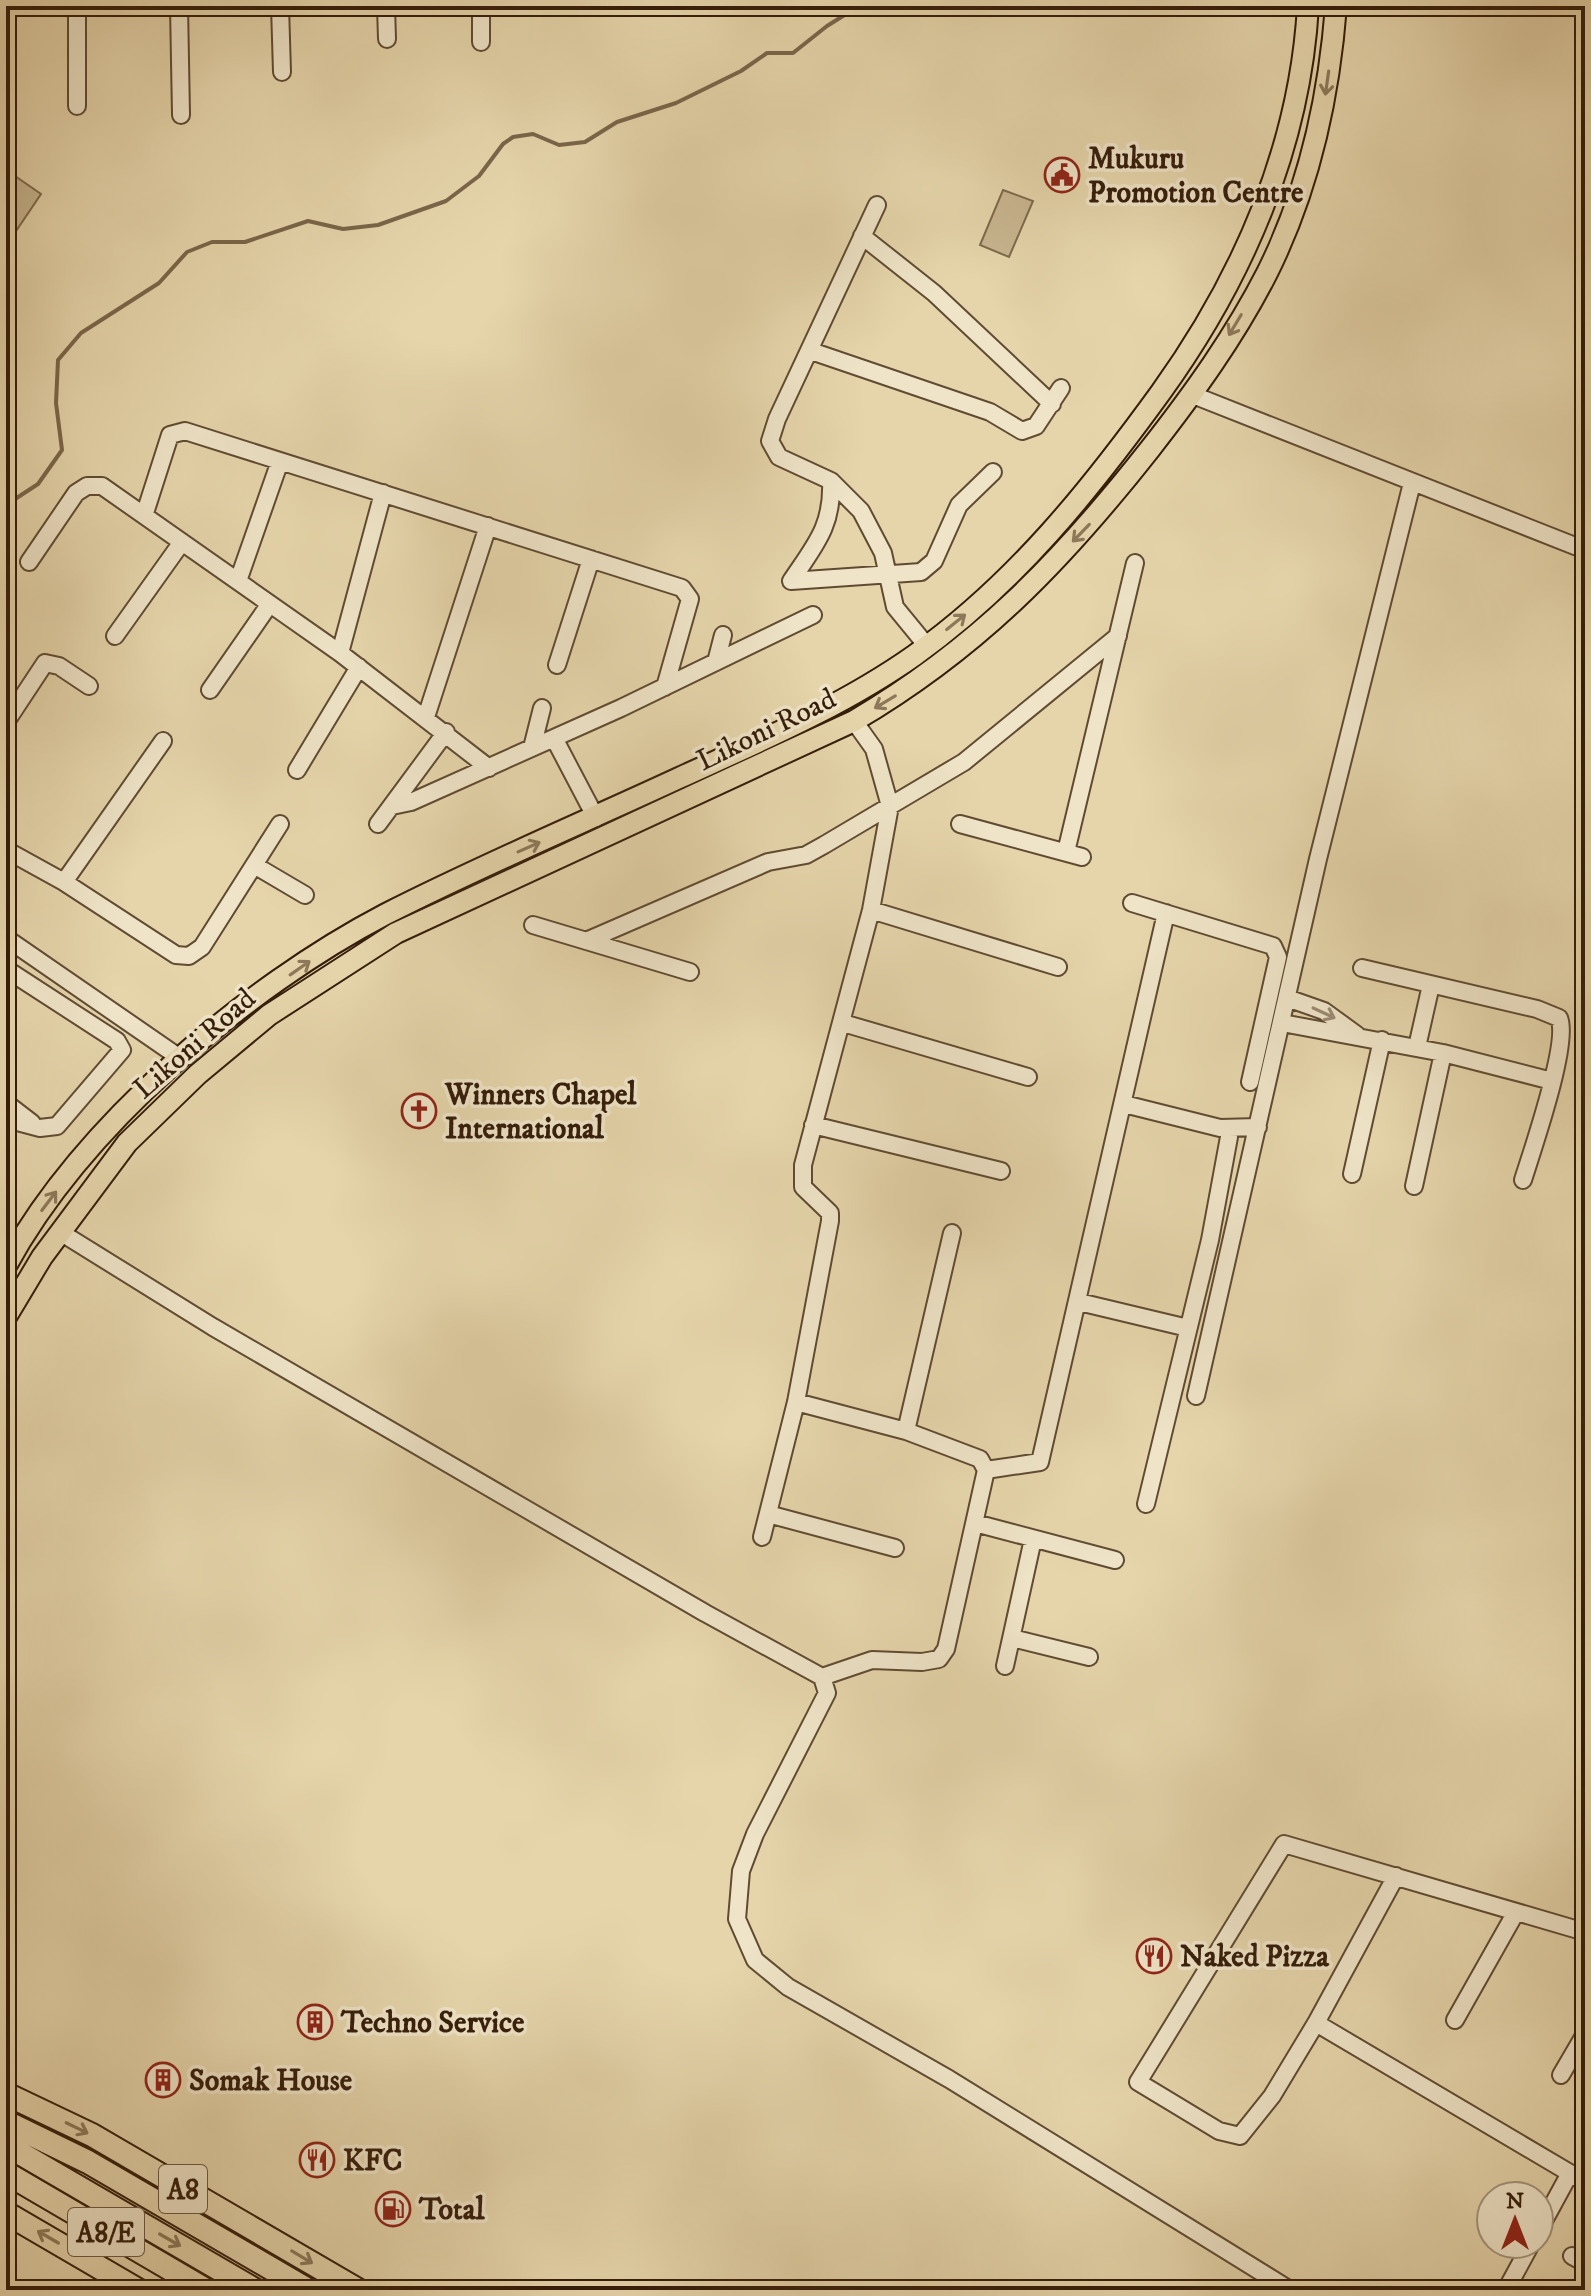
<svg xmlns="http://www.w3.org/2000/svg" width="1591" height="2296" viewBox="0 0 1591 2296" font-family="'IM FELL DW Pica',serif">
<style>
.grass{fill:#c8b690;stroke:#7e6a4d;stroke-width:2}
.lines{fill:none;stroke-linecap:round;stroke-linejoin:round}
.stream{stroke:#7a664a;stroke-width:4}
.minor-casing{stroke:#604b32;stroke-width:20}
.major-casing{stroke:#341d0a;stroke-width:24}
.highway-casing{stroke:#341d0a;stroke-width:26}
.minor{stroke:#efe4c8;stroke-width:16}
.major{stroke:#e6d5ab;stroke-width:20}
.highway{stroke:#e6d5ab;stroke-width:22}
.oneway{stroke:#8d795a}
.oneway2{stroke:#9b8a72}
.labels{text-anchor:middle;stroke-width:7;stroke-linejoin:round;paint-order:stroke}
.shield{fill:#efe4c8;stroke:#6c5943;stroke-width:2}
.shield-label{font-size:28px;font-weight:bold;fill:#341d0a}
.poi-label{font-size:30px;font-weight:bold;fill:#341d0a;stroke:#efe4c8;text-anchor:start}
.street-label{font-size:30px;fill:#341d0a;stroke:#efe4c8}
</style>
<rect width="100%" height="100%" fill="#e6d5ab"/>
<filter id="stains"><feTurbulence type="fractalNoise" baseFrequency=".0025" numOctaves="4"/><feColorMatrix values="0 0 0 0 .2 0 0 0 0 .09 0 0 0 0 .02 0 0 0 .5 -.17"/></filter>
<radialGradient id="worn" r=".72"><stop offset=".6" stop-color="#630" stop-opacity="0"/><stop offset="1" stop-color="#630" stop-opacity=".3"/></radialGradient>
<path class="grass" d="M15,176L41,194L6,246V189Z
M1003,190L1033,201L1009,257L980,245Z"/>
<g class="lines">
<path class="stream" d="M6,505L38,484L62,450L56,403L58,360L81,333L159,283L187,252L212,242H245L308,221L343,229L378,225L446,201L479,176L503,144L513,137L533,134L559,145L585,142L617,122L676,103L741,71L767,53H793L827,26L859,6"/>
<g class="minor-casing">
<path id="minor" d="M77,6V106
M179,6L181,115
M280,6L282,72
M386,6L387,39
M481,6V42
M877,205L777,419L770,441L779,457L831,481L861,511L883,553L895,607L927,646
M862,236L934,293L1052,404
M811,351L990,412L1022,431L1036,426L1061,388
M1193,395L1585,550
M145,513L170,435L185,431L682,588L690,599L665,687
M29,562L76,493L87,486H102L340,653L489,768
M238,581L280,461
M791,581L921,572L934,561L959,505L993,472
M791,581C815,545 833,526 831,481
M115,636L182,542
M340,653L383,493
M716,662L723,635
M557,665L591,559
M210,690L269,605
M426,717L488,526
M6,722L45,663L59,666L89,686
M554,738L596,818
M532,748L542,708
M297,770L359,667
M392,806L411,802L621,708L813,615
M378,824L446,732
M960,824L1082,857
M6,850L64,882L176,955L189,956L202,947L280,824
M1066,852L1135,563
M254,865L305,895
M64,882L163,741
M1132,903L1273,946L1278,957L1250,1082
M871,910L1058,967
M533,925L690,972
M6,938L180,1058
M586,941L768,862L806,855L824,845L964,762L1118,636
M1362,968L1537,1009L1559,1018C1570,1042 1532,1151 1523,1180
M6,969L117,1041L122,1050L57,1126L40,1128L6,1119
M1287,998L1324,1011L1357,1035
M843,1023L1028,1077
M1282,1023L1443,1053L1552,1081
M1417,1047L1431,985
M6,1103L32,1123
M1124,1104L1220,1128L1258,1127
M813,1125L1001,1171
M1352,1174L1382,1040
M1414,1186L1443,1053
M60,1232L213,1327L705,1613L822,1677L827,1693L755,1834L741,1871L737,1919L755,1960L788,1987L949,2079L1290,2290
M1079,1302L1188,1328
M1196,1396L1318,859L1412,483
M796,1402L906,1431L980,1459L986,1470L946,1649L939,1659L922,1662L872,1660L822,1677
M906,1431L952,1233
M986,1470L1040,1462L1166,913
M1146,1504L1210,1240L1229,1137
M768,1514L895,1548
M975,1523L1115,1560
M762,1537L796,1402L830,1221V1213L803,1187V1165L871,910L890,806L874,749L854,721
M1012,1638L1089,1657
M1005,1666L1033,1539
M1396,1876L1316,2023L1585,2182
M1455,2020L1516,1912
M1316,2023L1272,2096L1240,2136L1219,2131L1138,2082L1284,1844L1585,1932
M1561,2075L1585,2034
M1539,2230L1570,2173
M1572,2256L1585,2263
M1506,2290L1531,2244"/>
</g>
<g class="major-casing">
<path id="major" d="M6,1266C82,1126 246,987 386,914C482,865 582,823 679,778C760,741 843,706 915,655C1015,584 1090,490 1161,392C1243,278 1300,147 1308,6
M6,1317L42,1257L127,1143L198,1074L269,1015L396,933L854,721C978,648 1061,562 1150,449C1193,394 1235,336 1267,273C1308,191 1329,98 1336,6"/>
</g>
<g class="highway-casing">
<path id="highway" d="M6,2094L92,2135L358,2290
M6,2122L88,2162L308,2290
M6,2145L255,2290
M6,2173L206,2290
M6,2213L138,2290"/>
</g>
<use href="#minor" class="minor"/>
<use href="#major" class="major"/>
<use href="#highway" class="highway"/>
</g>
<defs><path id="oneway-shaft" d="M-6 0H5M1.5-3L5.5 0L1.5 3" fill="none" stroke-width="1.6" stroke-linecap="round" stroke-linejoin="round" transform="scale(2)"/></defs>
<g class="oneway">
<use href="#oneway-shaft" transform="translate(1327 83) rotate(98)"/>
<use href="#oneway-shaft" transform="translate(1235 325) rotate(121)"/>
<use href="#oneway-shaft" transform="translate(1081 533) rotate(134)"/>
<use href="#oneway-shaft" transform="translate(956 622) rotate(-39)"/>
<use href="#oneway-shaft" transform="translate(885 702) rotate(149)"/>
<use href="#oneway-shaft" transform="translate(529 847) rotate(-24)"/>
<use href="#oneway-shaft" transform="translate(300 968) rotate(-35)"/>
<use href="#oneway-shaft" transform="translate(49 1201) rotate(-53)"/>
<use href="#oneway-shaft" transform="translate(77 2128) rotate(26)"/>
<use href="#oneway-shaft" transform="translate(48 2237) rotate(-150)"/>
<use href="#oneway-shaft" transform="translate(170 2240) rotate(30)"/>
<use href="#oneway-shaft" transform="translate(302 2257) rotate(31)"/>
</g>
<use class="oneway2" href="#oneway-shaft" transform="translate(1324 1013) rotate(25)"/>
<defs>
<g id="civic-ring" transform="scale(1.8)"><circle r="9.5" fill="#efe4c8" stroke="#8f2418" stroke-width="1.5"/><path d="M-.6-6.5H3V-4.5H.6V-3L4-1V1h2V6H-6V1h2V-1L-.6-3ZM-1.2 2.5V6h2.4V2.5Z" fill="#8f2418"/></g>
<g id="church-ring" transform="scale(1.8)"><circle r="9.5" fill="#efe4c8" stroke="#8f2418" stroke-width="1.5"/><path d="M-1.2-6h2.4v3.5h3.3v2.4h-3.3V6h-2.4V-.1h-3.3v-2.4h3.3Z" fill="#8f2418"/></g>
<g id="restaurant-ring" transform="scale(1.8)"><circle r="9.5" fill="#efe4c8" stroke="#8f2418" stroke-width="1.5"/><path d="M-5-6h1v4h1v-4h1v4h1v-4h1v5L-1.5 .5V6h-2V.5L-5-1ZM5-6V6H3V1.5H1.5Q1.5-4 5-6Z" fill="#8f2418"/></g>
<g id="building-ring" transform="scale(1.8)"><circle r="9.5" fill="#efe4c8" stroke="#8f2418" stroke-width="1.5"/><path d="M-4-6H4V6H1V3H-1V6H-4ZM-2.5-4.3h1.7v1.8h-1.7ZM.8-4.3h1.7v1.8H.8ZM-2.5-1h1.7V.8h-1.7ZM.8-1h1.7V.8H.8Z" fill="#8f2418"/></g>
<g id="fuel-ring" transform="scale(1.8)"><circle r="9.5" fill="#efe4c8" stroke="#8f2418" stroke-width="1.5"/><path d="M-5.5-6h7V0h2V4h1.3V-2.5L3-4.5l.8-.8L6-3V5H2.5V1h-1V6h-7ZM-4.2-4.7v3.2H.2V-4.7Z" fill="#8f2418"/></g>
</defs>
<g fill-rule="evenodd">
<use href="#civic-ring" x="1062" y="175"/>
<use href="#church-ring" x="419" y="1111"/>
<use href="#restaurant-ring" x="1154" y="1956"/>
<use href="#building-ring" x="315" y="2022"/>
<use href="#building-ring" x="163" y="2080"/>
<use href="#restaurant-ring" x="317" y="2160"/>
<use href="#fuel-ring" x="393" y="2209"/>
</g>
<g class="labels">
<g class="shield">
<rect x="159" y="2165" width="48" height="48" rx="6"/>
<rect x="68" y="2208" width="76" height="48" rx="6"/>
</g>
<g class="shield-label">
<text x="183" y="2199">A8</text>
<text x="106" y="2242">A8/E</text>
</g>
<g class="poi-label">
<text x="1088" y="168">Mukuru<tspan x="1088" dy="34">Promotion Centre</tspan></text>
<text x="445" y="1104">Winners Chapel<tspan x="445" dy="34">International</tspan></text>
<text x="1180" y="1966">Naked Pizza</text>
<text x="341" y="2032">Techno Service</text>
<text x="189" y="2090">Somak House</text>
<text x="343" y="2170">KFC</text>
<text x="419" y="2219">Total</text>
</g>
<g class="street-label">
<text transform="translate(766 729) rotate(-26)" y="10">Likoni Road</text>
<text transform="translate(194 1043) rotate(-41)" y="10">Likoni Road</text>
</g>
</g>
<rect width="1591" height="2296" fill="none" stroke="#e6d5ab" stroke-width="32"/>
<rect x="8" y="8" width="1575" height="2280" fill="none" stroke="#341d0a" stroke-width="4"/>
<rect x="16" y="16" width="1559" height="2264" fill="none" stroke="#341d0a" stroke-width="2"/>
<g transform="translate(1515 2220)"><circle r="38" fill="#efe4c8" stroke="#a4947c" stroke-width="2"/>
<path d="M0-6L14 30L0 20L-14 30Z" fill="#8f2418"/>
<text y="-12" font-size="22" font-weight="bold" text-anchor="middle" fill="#341d0a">N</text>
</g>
<rect width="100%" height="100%" filter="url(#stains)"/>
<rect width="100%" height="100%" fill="url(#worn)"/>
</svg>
